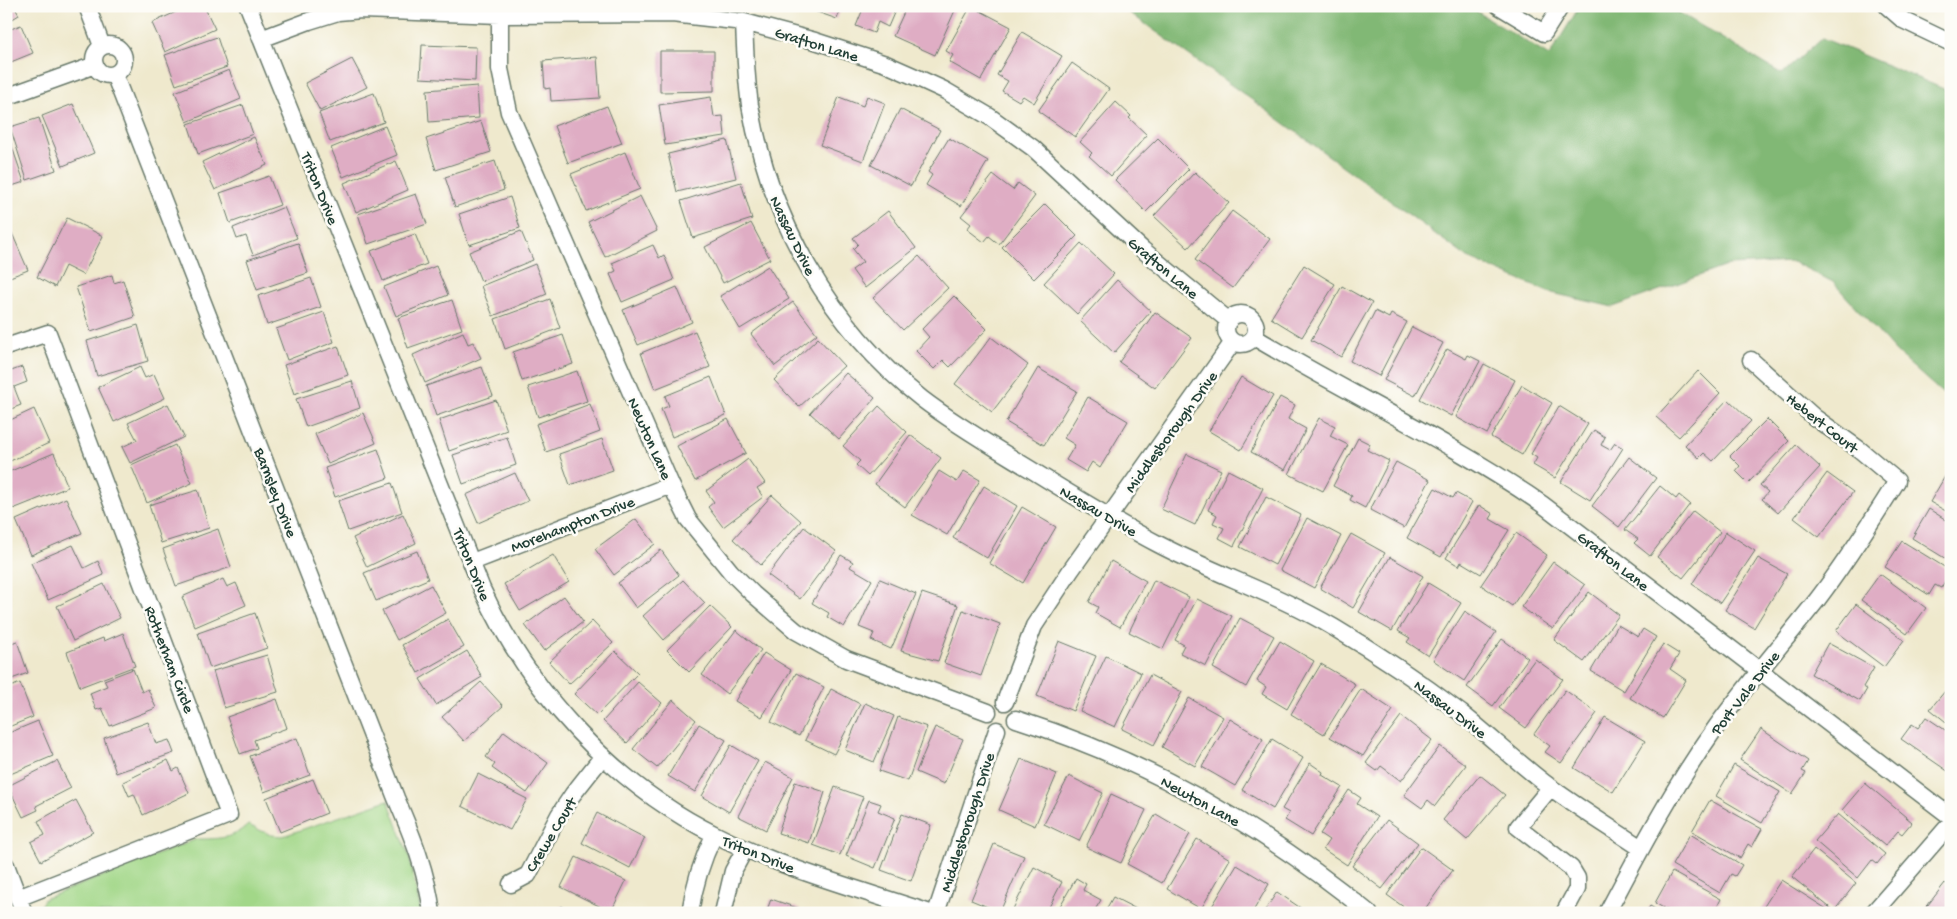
<svg xmlns="http://www.w3.org/2000/svg" width="1957" height="919" viewBox="0 0 1957 919" font-family="'Gochi Hand',sans-serif">
<style>
.green{fill:#a2d788;stroke:#608a5e}
.forest{fill:#81b874;stroke:#507a54}
.building{fill:#dfadc4}
.lines{fill:none;stroke-linecap:round;stroke-linejoin:round}
.minor-casing{stroke:#68796a;stroke-width:19}
.minor{stroke:#fff;stroke-width:16}
.labels{text-anchor:middle;stroke-width:5;stroke-linejoin:round;paint-order:stroke}
.street-label{font-size:16px;fill:#1f3d34;stroke:#fdfcf7}
</style>
<rect width="100%" height="100%" fill="#fdfcf7"/>
<filter id="ink" filterUnits="userSpaceOnUse"><feTurbulence type="fractalNoise" baseFrequency=".02" numOctaves="2"/><feDisplacementMap in="SourceGraphic" scale="10" xChannelSelector="R" yChannelSelector="G"/><feConvolveMatrix kernelMatrix="1 2 1 2 8 2 1 2 1" color-interpolation-filters="sRGB"/></filter>
<filter id="wash" filterUnits="userSpaceOnUse"><feTurbulence type="fractalNoise" baseFrequency=".0096" numOctaves="4" result="noise"/><feDisplacementMap in="SourceGraphic" scale="20" xChannelSelector="R" yChannelSelector="G"/><feGaussianBlur stdDeviation="1.12" result="paint"/><feColorMatrix in="noise" values="0 0 0 0 0 0 0 0 0 0 0 0 0 0 0 0 0 1.4 0 .05"/><feComposite in="paint" operator="in"/></filter>
<g filter="url(#wash)">
<rect width="100%" height="100%" fill="#efe9cd"/>
<path class="green" d="M388,800L409,856L421,913H37L44,899L197,839C216,839 234,839 248,825L271,835L283,836Z"/>
<path class="forest" d="M1120,6H1468L1549,56L1580,6H1668L1782,74L1822,38L1951,92V401L1895,351L1833,282L1793,262L1729,265L1613,307L1548,292L1468,258L1269,112Z"/>
<g id="blocks">
<path class="building" d="M6,6H14L19,15L6,23Z
M189,6H204L215,29L165,52L152,23Z
M800,6H842L837,19Z
M856,6H897L888,27L878,22L874,33L856,26L863,9Z
M907,6H957L935,55L893,36Z
M971,6L1011,27L981,80L949,62L953,55L946,51Z
M21,25L33,53L6,64V31Z
M1022,32L1062,56L1034,103L1023,96L1019,101L1002,91L1008,81L997,75Z
M217,37L227,67L176,85L165,55Z
M422,45L476,47L475,81L420,78Z
M660,51H714V91L660,92Z
M597,57L600,98L551,101L550,88L545,89L543,61Z
M352,59L367,87L320,111L305,83Z
M1072,63L1109,89L1075,137L1038,111Z
M229,70L241,99L187,122L175,92Z
M477,86L479,118L429,122L427,90Z
M374,93L384,122L330,142L319,113Z
M867,96L885,103L863,161L820,145L839,97L863,106Z
M711,97L714,117L723,116L725,136L665,145L659,105Z
M1116,102L1131,116L1129,118L1147,135L1111,176L1089,156L1092,153L1080,142Z
M73,104L94,153L63,166L42,116Z
M243,105L253,134L198,154L188,124Z
M607,106L622,143L568,163L554,126Z
M900,109L940,130L911,186L871,165Z
M39,118L56,170L27,180L10,127Z
M481,121L491,152L436,170L426,139Z
M385,126L397,155L343,177L331,148Z
M6,129L24,182L6,188Z
M254,137L267,165L215,190L202,162Z
M949,138L988,161L961,206L926,185L932,175L928,172Z
M1158,138L1189,169L1146,212L1115,180Z
M727,140L736,178L677,192L668,154Z
M625,152L640,189L586,211L571,174Z
M396,161L408,190L356,212L344,183Z
M495,161L504,190L455,207L445,177Z
M1195,172L1229,203L1188,248L1154,216Z
M993,175L1013,190L1018,183L1035,196L999,244L989,236L984,242L967,229L971,224L961,216Z
M269,176L280,205L230,223L220,193Z
M741,182L752,219L693,238L681,201Z
M416,194L427,224L368,244L358,214Z
M640,196L657,231L605,257L588,222Z
M510,197L520,228L469,245L459,214Z
M1045,204L1077,236L1034,279L1002,247Z
M284,207L297,238L253,255L246,236L237,239L233,228Z
M888,211L916,248L865,288L852,270L863,262L853,249L858,244L853,238Z
M1232,211L1270,239L1233,288L1195,260Z
M67,218L103,236L83,275L65,266L55,287L37,277Z
M751,223L770,259L723,283L705,247Z
M8,224L28,270L10,277L8,272H6V225Z
M521,231L533,260L481,281L469,252Z
M415,234L427,264L383,281L371,251Z
M298,243L308,273L257,290L247,260Z
M1081,243L1114,274L1077,314L1044,283Z
M653,245L659,258L664,255L674,280L622,302L610,274L616,271L612,263Z
M919,256L948,288L903,330L873,298Z
M535,264L547,294L493,316L481,286Z
M1304,265L1335,284L1302,337L1271,318Z
M436,266L448,295L396,316L384,287Z
M768,266L789,299L740,329L720,296Z
M112,275L114,283L123,280L135,317L91,332L76,287Z
M311,278L321,307L267,325L258,296Z
M1117,280L1151,311L1114,353L1080,321Z
M1342,286L1372,303L1341,357L1311,340Z
M677,287L692,322L638,345L623,310Z
M954,296L987,329L950,367L943,360L934,369L916,351L929,337L922,329Z
M550,299L560,328L505,349L495,319Z
M452,300L462,329L408,348L398,318Z
M793,302L817,334L775,366L751,334Z
M1375,311L1389,318L1391,314L1407,322L1379,376L1350,361Z
M324,312L334,342L287,360L276,329Z
M1155,312L1192,338L1155,388L1119,362Z
M138,325L148,361L97,376L87,341Z
M1412,327L1443,343L1415,396L1384,380Z
M695,331L710,367L655,389L641,353Z
M463,332L468,344L473,342L481,358L425,383L413,355Z
M563,335L573,364L522,381L513,352Z
M991,337L1028,365L992,412L955,384Z
M818,338L844,366L799,407L774,380Z
M338,346L348,375L294,394L284,365Z
M1447,349L1466,359L1468,355L1480,361L1451,416L1420,399Z
M1484,364L1515,380L1487,434L1456,417Z
M22,367L27,382L14,387L21,405L6,411V373Z
M140,367L145,378L154,374L165,398L114,422L98,387Z
M482,367L493,396L436,416L426,386Z
M1038,368L1077,391L1044,445L1006,422Z
M577,371L587,401L538,417L528,387Z
M1698,371L1720,393L1679,437L1656,417Z
M846,373L875,398L839,439L810,413Z
M711,377L726,415L672,437L661,409L669,406L665,396Z
M1241,377L1273,396L1241,450L1209,431Z
M352,381L360,408L306,427L296,399Z
M1522,385L1552,403L1522,455L1491,437Z
M1088,397L1128,421L1100,468L1092,462L1086,472L1066,460L1075,445L1064,438Z
M1280,397L1295,405L1288,419L1306,429L1285,470L1251,452Z
M1728,399L1751,421L1713,461L1704,453L1699,458L1685,445Z
M496,400L507,430L449,451L439,420Z
M168,404L184,437L130,463L122,447L137,440L128,423Z
M590,404L600,432L546,452L536,424Z
M879,406L907,432L868,476L856,465L860,461L843,446Z
M1559,406L1588,424L1555,478L1533,465L1537,458L1531,454Z
M34,409L49,443L8,462L6,458V422Z
M363,413L376,443L328,464L315,434Z
M1319,418L1335,426L1330,436L1348,445L1323,491L1289,474Z
M728,419L746,453L695,481L677,446Z
M1767,419L1789,441L1748,483L1736,471L1740,466L1730,456Z
M1594,430L1605,437L1601,445L1610,450L1615,443L1623,448L1590,500L1561,482Z
M910,435L941,458L905,507L875,484Z
M507,437L516,465L463,484L453,455Z
M1358,438L1370,444L1367,450L1389,461L1365,508L1350,500L1352,496L1333,486Z
M602,439L613,470L570,485L559,454Z
M175,445L192,483L147,503L131,465Z
M1796,445L1820,467L1778,513L1762,499L1768,492L1760,485Z
M378,449L388,478L335,497L325,468Z
M54,453L68,487L13,509L6,492V473Z
M1187,454L1221,470L1195,525L1161,509Z
M1629,457L1656,478L1619,527L1592,506Z
M748,459L765,483L757,488L763,497L723,527L708,507L714,502L706,491Z
M1396,462L1430,480L1404,528L1370,510Z
M1228,470L1263,488L1234,546L1219,538L1224,528L1213,523L1217,515L1208,510Z
M939,471L957,482L964,471L980,480L947,535L912,515Z
M515,473L528,501L478,523L466,495Z
M1827,473L1853,492L1819,537L1794,518Z
M1947,473L1951,475V514L1930,502Z
M392,483L402,512L348,531L338,501Z
M984,486L1017,506L987,558L953,538Z
M1660,486L1676,499L1679,495L1690,504L1650,556L1634,543L1638,539L1625,530Z
M1435,488L1453,498L1456,493L1472,502L1441,557L1407,538Z
M198,490L209,528L161,543L149,505Z
M772,495L801,521L761,565L733,539Z
M1266,497L1301,515L1275,565L1240,547Z
M66,498L82,533L31,555L16,520Z
M1479,505L1493,514L1490,519L1509,530L1481,574L1461,562L1459,566L1446,558Z
M1022,507L1056,527L1023,583L989,563Z
M1929,509L1951,523V562L1912,538Z
M1693,511L1720,532L1683,578L1657,557Z
M403,514L416,543L367,567L353,538Z
M1307,518L1341,536L1314,588L1280,570Z
M636,519L655,544L614,575L595,549Z
M804,527L836,551L800,599L768,575Z
M218,529L231,567L176,586L163,549Z
M1726,532L1755,551L1720,603L1692,584Z
M1516,533L1547,555L1512,606L1481,585Z
M1351,534L1385,553L1353,608L1320,588Z
M1902,541L1951,571L1941,588L1935,585L1929,595L1885,567Z
M73,545L84,568L98,561L104,575L48,600L31,563Z
M661,550L679,575L636,608L618,583Z
M417,551L428,579L376,601L364,573Z
M553,555L569,582L520,611L504,584Z
M841,555L853,562L850,567L872,580L844,627L827,617L829,613L812,603Z
M1390,557L1423,576L1392,631L1359,612Z
M1758,558L1787,574L1754,628L1725,610Z
M1111,561L1146,581L1120,627L1095,613L1098,607L1089,602Z
M1553,562L1585,585L1553,629L1521,607Z
M1880,574L1926,608L1907,634L1861,600Z
M223,579L227,587L236,583L246,605L195,627L182,597Z
M880,579L916,594L891,649L871,640L874,633L859,627Z
M683,580L705,603L664,640L643,616Z
M1154,580L1189,597L1163,649L1129,632Z
M1428,583L1461,603L1428,656L1407,642L1410,638L1398,631Z
M104,584L120,618L73,641L57,606Z
M431,585L446,613L397,640L382,611Z
M1589,592L1619,615L1584,662L1554,640Z
M922,593L958,605L938,661L901,651Z
M564,596L583,622L544,651L525,625Z
M1197,599L1232,616L1206,666L1180,653L1184,645L1175,640Z
M1856,604L1904,640L1884,667L1836,631Z
M710,606L732,627L689,672L667,650Z
M963,610L1000,624L981,676L944,663Z
M1465,611L1496,632L1464,681L1433,660Z
M255,613L267,648L210,668L198,633Z
M1240,618L1274,636L1246,687L1213,668Z
M448,619L464,647L418,673L402,645Z
M592,621L613,643L569,684L549,662Z
M1618,625L1638,637L1643,629L1656,637L1624,691L1591,671Z
M736,630L761,650L727,694L702,675Z
M123,633L135,666L80,687L67,652L103,638L104,641Z
M1502,639L1528,658L1493,706L1467,687Z
M17,641L28,673L6,681V645Z
M1059,641L1096,656L1073,711L1037,696Z
M1280,641L1314,661L1287,709L1262,694L1266,687L1257,681Z
M1828,643L1874,668L1863,687L1867,689L1860,701L1811,674Z
M1663,644L1679,654L1670,669L1686,680L1663,718L1630,698Z
M467,651L482,677L436,705L420,679Z
M615,651L638,673L597,715L574,694Z
M764,653L791,670L762,717L735,701Z
M267,655L278,692L224,708L213,671Z
M1106,656L1141,673L1115,727L1080,711Z
M1535,659L1563,679L1526,728L1499,708Z
M1321,664L1355,684L1324,734L1291,714Z
M133,669L142,692L148,689L156,708L110,726L102,708L96,710L90,693L107,686L104,680Z
M796,673L824,687L799,736L771,722Z
M1150,675L1182,692L1154,745L1122,729Z
M481,682L503,706L464,741L442,717Z
M638,682L662,703L627,743L603,721Z
M20,683L33,717L6,728V689Z
M1951,684V726L1930,709Z
M831,689L860,704L834,754L805,740Z
M1361,689L1393,710L1363,756L1330,737Z
M1565,690L1597,713L1561,763L1545,752L1550,746L1534,734Z
M1189,698L1223,717L1195,766L1162,747Z
M277,699L287,728L254,740L257,748L240,754L227,717Z
M673,700L696,720L657,768L633,749Z
M865,703L894,716L874,762L845,750Z
M1401,716L1432,740L1401,781L1381,766L1377,771L1366,763Z
M898,717L927,727L908,781L879,771Z
M1605,717L1645,741L1613,792L1574,768Z
M1926,717L1951,734V769L1949,772L1901,739L1912,724L1918,728Z
M1230,719L1263,739L1235,786L1202,767Z
M38,721L53,756L8,775L6,734Z
M148,722L156,744L169,740L174,753L116,773L104,738Z
M699,724L726,740L695,792L668,776Z
M935,727L963,739L944,784L916,772Z
M1761,729L1808,761L1802,771L1806,773L1792,794L1740,760Z
M504,731L548,763L527,793L492,768L495,764L486,757Z
M297,738L310,775L264,792L250,756Z
M1272,739L1303,758L1273,809L1242,790Z
M731,745L758,761L729,812L702,796Z
M1440,746L1466,765L1435,806L1428,800L1422,808L1404,795Z
M1021,759L1057,774L1035,826L999,810Z
M168,760L173,771L178,768L189,793L143,815L134,794L129,796L123,782Z
M57,761L71,788L36,806L38,810L23,817L8,786Z
M765,762L793,777L766,830L738,816Z
M1310,763L1323,772L1322,775L1342,787L1311,836L1285,820L1289,813L1282,809Z
M1734,765L1780,792L1762,823L1716,796Z
M478,774L527,799L510,830L462,806Z
M1480,775L1505,795L1467,840L1443,820Z
M1069,776L1103,793L1079,841L1044,824Z
M313,779L327,813L280,832L266,798Z
M795,782L825,792L809,843L778,833Z
M1865,783L1912,822L1902,834L1898,831L1885,846L1842,810Z
M835,787L863,797L840,855L813,845Z
M1349,790L1361,798L1357,804L1377,817L1347,865L1323,849L1329,840L1320,834Z
M1111,794L1146,810L1121,863L1086,847Z
M76,800L93,832L41,861L31,842L45,835L38,821Z
M869,800L881,804L878,811L895,818L875,868L846,856Z
M1710,800L1762,829L1752,847L1748,844L1740,858L1692,831Z
M597,813L645,838L630,868L582,843Z
M902,814L931,825L911,881L881,870Z
M1156,814L1190,834L1162,883L1127,864Z
M1838,814L1885,854L1877,864L1872,860L1858,878L1815,841Z
M1387,820L1418,843L1382,889L1352,866Z
M1690,834L1742,865L1735,876L1731,874L1720,893L1672,865Z
M1197,839L1230,859L1201,909L1167,889Z
M994,844L1024,856L1000,912L971,900Z
M1421,847L1453,870L1422,913H1412L1387,895Z
M1814,849L1856,883L1834,911L1792,877Z
M576,857L626,881L611,912L561,887Z
M1237,865L1269,884L1252,913H1208Z
M1034,867L1062,882L1046,913H1011Z
M1672,872L1721,899L1714,913H1672L1655,903Z
M1076,878L1086,884L1083,890L1101,900L1093,913H1056Z
M1781,880L1833,913H1765L1761,911Z
M1945,883L1951,888V913H1927L1924,910Z
M1277,892L1308,913H1263Z
M1113,897L1140,911L1139,913H1104Z
M771,899L800,909L799,913H766Z
M561,906L570,913H555Z
M1650,906L1662,913H1646Z"/>
</g>
</g>
<g filter="url(#ink)">
<use href="#blocks" fill-opacity="0" stroke="#68796a" stroke-width="1"/>
<g class="lines">
<g class="minor-casing">
<path id="minor" d="M87,6L102,46
M248,6L482,589C529,692 614,785 716,835C783,869 858,889 930,913
M1499,6L1544,33L1561,6
M1887,6L1903,20L1951,43
M500,15V69L509,112L671,485L688,519L731,572L753,594L796,631L846,659L988,712
M744,22C745,50 746,78 750,105C770,220 830,327 922,399C956,425 994,447 1030,469C1072,495 1114,521 1158,544C1215,574 1277,594 1333,627C1377,653 1420,682 1461,713C1491,737 1519,764 1550,787C1580,809 1611,828 1641,848
M261,39L309,21L338,12L362,10L500,15L672,14L744,22L815,41L886,64L920,79L944,90L990,117L1033,148L1143,250L1229,321
M94 60a15 15 0 1 1 30 0a15 15 0 1 1-30 0Z
M114,74L396,798C412,835 427,872 432,913
M6,97L95,65
M1226 329a15 15 0 1 1 30 0a15 15 0 1 1-30 0Z
M1254,337C1349,394 1450,441 1542,504L1951,817
M6,347L48,333L229,815L18,898
M472,562L671,485
M1005,702L1034,626L1071,570L1233,342
M1016,719C1145,760 1264,827 1369,913
M1551,787L1518,827L1571,868L1577,878V889L1564,913
M6,865L24,913
M511,884L528,875L559,815L573,794L603,756
M690,913C694,884 702,860 714,835
M723,913L733,871L745,849
M936,913L997,730
M1607,913C1640,850 1673,788 1714,730C1746,685 1783,643 1817,600C1846,562 1872,521 1897,481L1860,450L1814,417L1751,360
M1873,913L1951,823"/>
</g>
<use href="#minor" class="minor"/>
</g>
</g>
<g class="labels">
<g class="street-label">
<text transform="translate(817 43) rotate(17)" y="6">Grafton Lane</text>
<text transform="translate(321 188) rotate(68)" y="6">Triton Drive</text>
<text transform="translate(794 235) rotate(64)" y="6">Nassau Drive</text>
<text transform="translate(1164 267) rotate(40)" y="6">Grafton Lane</text>
<text transform="translate(1823 422) rotate(38)" y="6">Hebert Court</text>
<text transform="translate(1170 431) rotate(-54)" y="6">Middlesborough Drive</text>
<text transform="translate(651 438) rotate(66)" y="6">Newton Lane</text>
<text transform="translate(277 492) rotate(69)" y="6">Barnsley Drive</text>
<text transform="translate(1099 510) rotate(30)" y="6">Nassau Drive</text>
<text transform="translate(572 523) rotate(-21)" y="6">Morehampton Drive</text>
<text transform="translate(1614 560) rotate(38)" y="6">Grafton Lane</text>
<text transform="translate(473 564) rotate(68)" y="6">Triton Drive</text>
<text transform="translate(171 659) rotate(69)" y="6">Rotherham Circle</text>
<text transform="translate(1744 692) rotate(-52)" y="6">Port Vale Drive</text>
<text transform="translate(1451 708) rotate(37)" y="6">Nassau Drive</text>
<text transform="translate(1201 800) rotate(29)" y="6">Newton Lane</text>
<text transform="translate(966 822) rotate(-72)" y="6">Middlesborough Drive</text>
<text transform="translate(550 834) rotate(-59)" y="6">Crewe Court</text>
<text transform="translate(759 853) rotate(22)" y="6">Triton Drive</text>
</g>
</g>
<rect width="1957" height="919" fill="none" stroke="#fdfcf7" stroke-width="25"/>
</svg>
